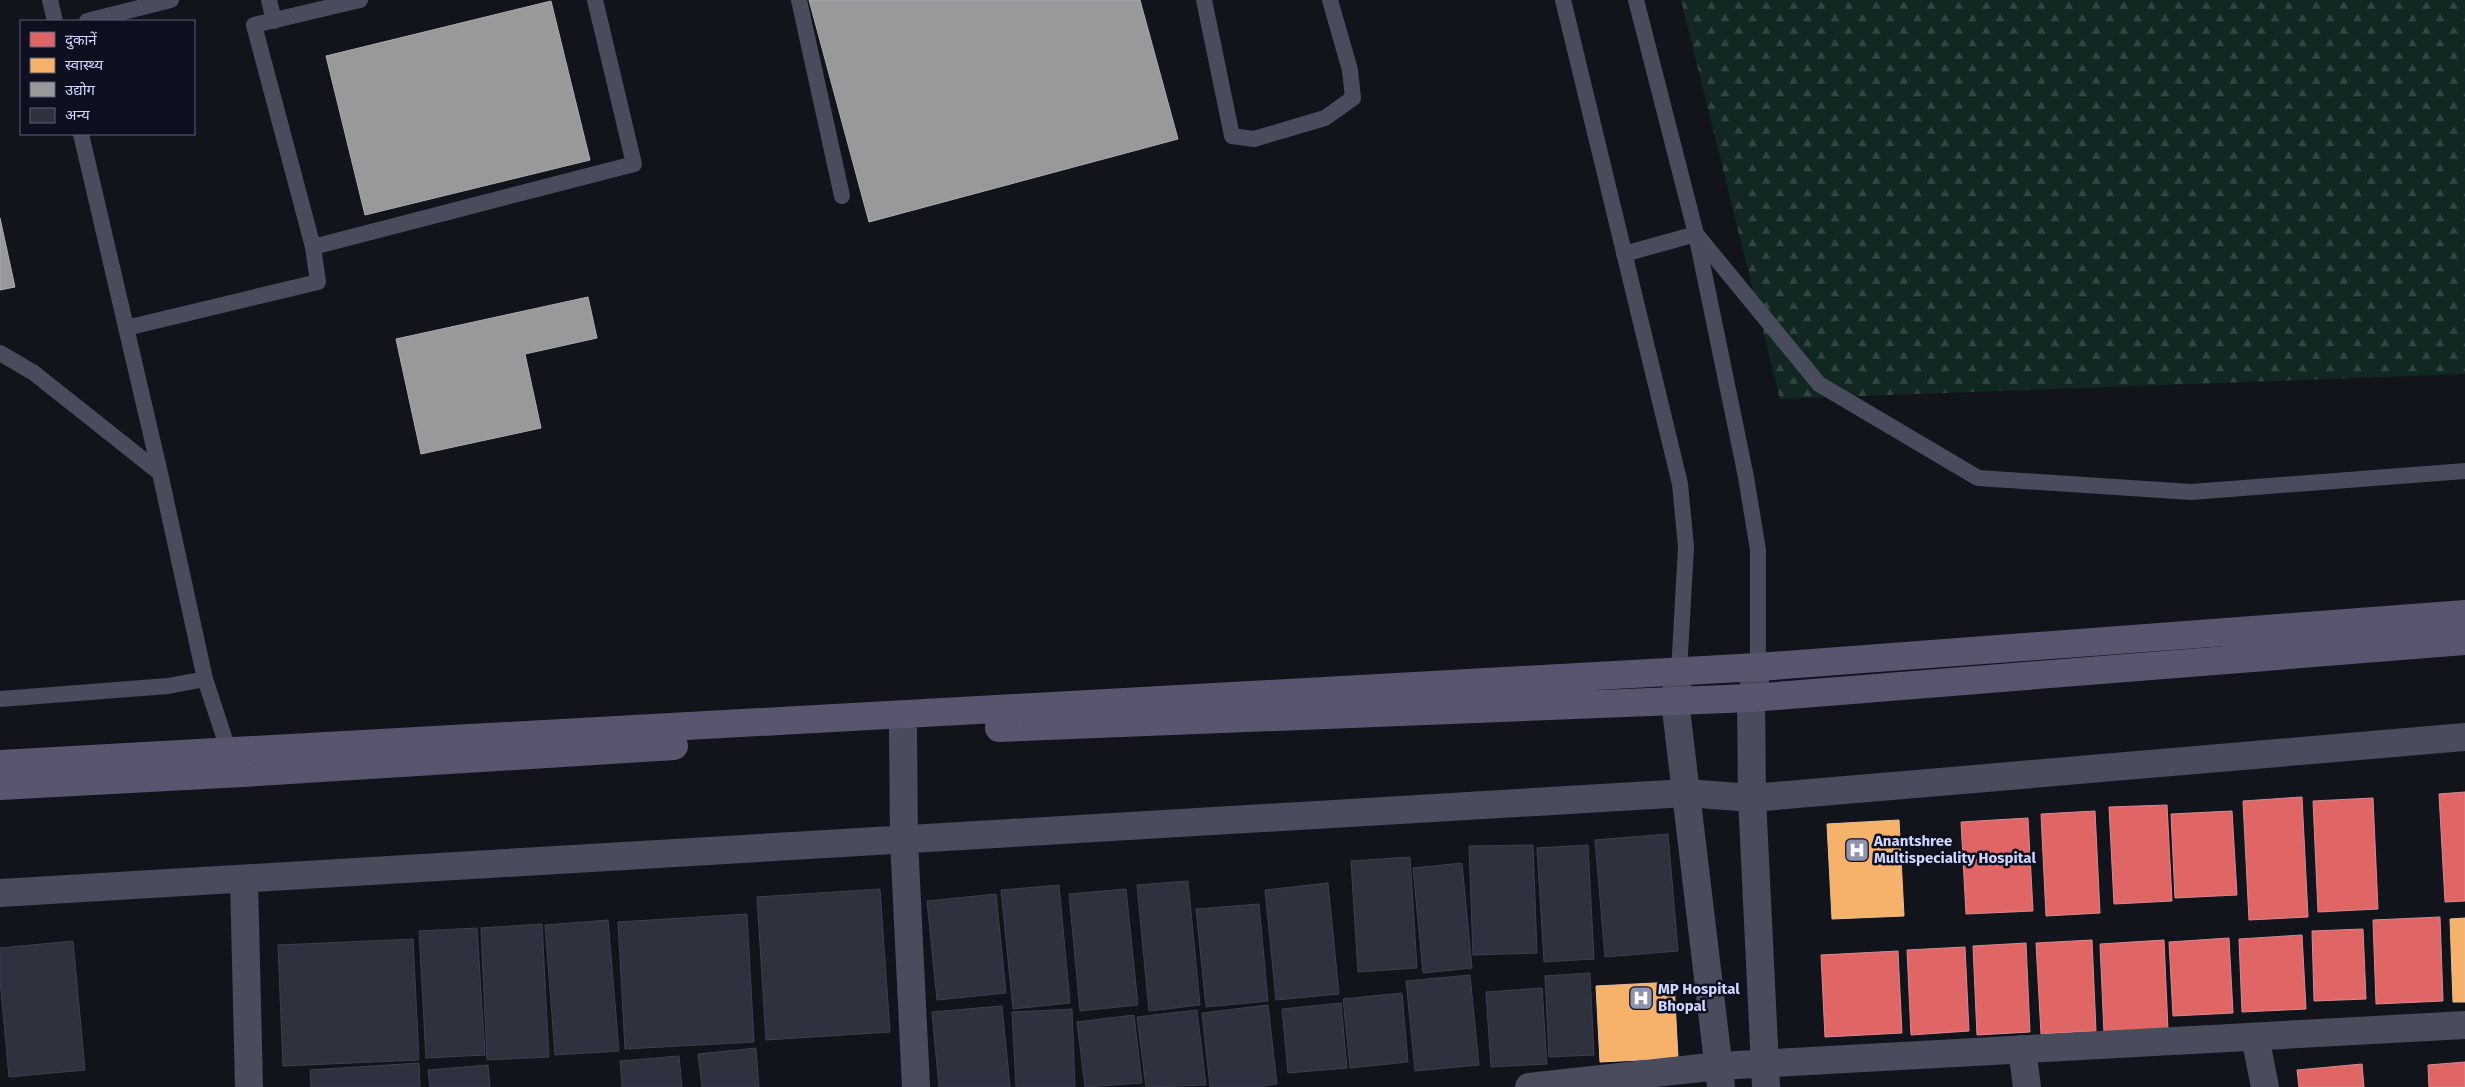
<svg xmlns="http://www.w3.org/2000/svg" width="2465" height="1087" viewBox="0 0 2465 1087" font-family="'Fira Sans','Noto Sans Devanagari',sans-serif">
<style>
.forest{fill:url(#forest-firs)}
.shops{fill:#e06666;stroke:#db8893}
.health{fill:#f6b26b;stroke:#ebbd96}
.industry{fill:#999;stroke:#aaabb7}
.building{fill:#30313e;stroke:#3c3f4f}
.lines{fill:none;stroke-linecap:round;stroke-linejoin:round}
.service{stroke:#484c5c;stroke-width:16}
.minor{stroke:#484c5c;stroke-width:28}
.tertiary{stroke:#484c5c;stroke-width:28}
.primary{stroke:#59556f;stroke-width:28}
.labels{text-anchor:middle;stroke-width:5;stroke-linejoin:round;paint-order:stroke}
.poi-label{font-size:15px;font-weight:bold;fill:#d0d6fc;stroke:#0e1020;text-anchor:start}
</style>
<defs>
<pattern id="forest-firs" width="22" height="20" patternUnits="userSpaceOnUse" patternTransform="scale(1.25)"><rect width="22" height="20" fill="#122622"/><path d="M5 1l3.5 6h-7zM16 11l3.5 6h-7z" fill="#334543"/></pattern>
</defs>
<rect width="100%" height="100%" fill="#12141c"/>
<path class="forest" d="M1681,0H2465V374L1780,399Z"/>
<path class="shops" d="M2465,792V901L2445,902L2439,794Z
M2302,797L2308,917L2249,920L2243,801Z
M2373,798L2378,909L2318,912L2313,801Z
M2167,805L2172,901L2114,904L2109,807Z
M2095,811L2100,913L2046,916L2041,814Z
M2232,811L2237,895L2175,898L2171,814Z
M2028,818L2033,911L1966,914L1961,822Z
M2440,917L2443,1001L2376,1004L2373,920Z
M2363,929L2366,999L2314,1001L2312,931Z
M2302,935L2306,1009L2242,1012L2239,939Z
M2229,938L2233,1013L2173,1016L2169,942Z
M2092,940L2096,1031L2041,1034L2036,943Z
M2164,940L2168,1030L2104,1033L2100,944Z
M2026,943L2030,1032L1977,1035L1973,946Z
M1965,947L1969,1031L1911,1035L1907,950Z
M1898,951L1902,1033L1825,1037L1821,955Z
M2465,1062V1087H2429L2428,1065Z
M2362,1064L2364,1087H2299L2297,1070Z"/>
<path class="health" d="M1899,820L1904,916L1832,919L1827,824Z
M2465,918V1002H2453L2450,919Z
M1674,982L1678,1058L1600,1062L1596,986Z"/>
<path class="industry" d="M809,0H1140L1178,139L869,222Z
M551,1L590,160L365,215L326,56Z
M0,218L15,287L0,290Z
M588,297L597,338L525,354L541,428L421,454L396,339Z"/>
<path class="building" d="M1668,834L1678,951L1605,957L1595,840Z
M1533,845L1537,953L1473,955L1469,846Z
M1588,845L1594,959L1544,962L1537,848Z
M1410,857L1417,968L1358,972L1351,861Z
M1462,863L1472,968L1423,973L1413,868Z
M1188,881L1200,1005L1149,1011L1137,885Z
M1328,883L1339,994L1276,1000L1265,890Z
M1059,885L1070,1003L1013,1009L1001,890Z
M880,889L890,1032L766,1040L757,897Z
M1126,889L1138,1005L1080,1011L1069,894Z
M996,894L1006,993L937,1000L927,901Z
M1259,904L1268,1001L1206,1007L1196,909Z
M747,914L754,1042L625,1049L618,922Z
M608,920L619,1051L555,1055L545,925Z
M542,924L549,1057L487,1060L481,928Z
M477,928L485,1055L426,1058L419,931Z
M413,939L419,1060L283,1066L278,945Z
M73,941L85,1070L9,1077L0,980V948Z
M1590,973L1594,1055L1549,1057L1545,976Z
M1470,975L1479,1065L1415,1071L1406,981Z
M1542,988L1547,1064L1491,1067L1486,992Z
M1402,993L1408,1062L1350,1068L1343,999Z
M1341,1003L1347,1068L1288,1073L1282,1009Z
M1268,1005L1277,1084L1257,1087H1210L1202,1013Z
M1002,1006L1010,1087H939L932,1012Z
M1072,1009L1075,1087H1016L1012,1012Z
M1197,1010L1206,1085L1146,1087L1137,1017Z
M1134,1015L1142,1083L1085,1087L1077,1022Z
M756,1048L759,1087H702L698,1054Z
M679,1056L682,1087H622L620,1061Z
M419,1063L420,1087H311L310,1070Z
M488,1065L490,1087H430L428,1070Z"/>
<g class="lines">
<path class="service" d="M50,0L55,21
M269,0L274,21
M360,0L254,25L313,247L634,164L595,0
M799,0L842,196
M1204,0L1232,136L1254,139L1325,118L1353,98L1350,70L1330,0
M1563,0L1680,484L1686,547L1679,671
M1636,0L1696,234L1746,477L1758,550V667
M87,21L171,0
M81,134L160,473L205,679L229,752
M1624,254L1696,234L1819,384L1978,478L2191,492L2465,471
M126,328L318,282L313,247
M0,353L34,373L160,473
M0,699L168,686L205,679"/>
<path class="minor" d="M903,731L904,840L916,1087
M244,879L249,1087
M0,893L1686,793L1752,798L2465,737
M2255,1037L2265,1087
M2022,1049L2027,1087
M1529,1087L1719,1066L2465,1025"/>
<path class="tertiary" d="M1758,667L1751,698L1752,798L1766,1087
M1678,679L1675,701L1721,1087"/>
<path class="primary" d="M999,728L1751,698L2465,641
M0,764L1758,667L2465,614
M0,786L242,773L674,746"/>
</g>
<defs>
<g id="hospital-square" transform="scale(1.25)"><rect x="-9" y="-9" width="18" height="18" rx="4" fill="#8e92ae" stroke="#0e1020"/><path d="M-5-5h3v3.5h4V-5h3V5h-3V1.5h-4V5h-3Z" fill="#fff"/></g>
</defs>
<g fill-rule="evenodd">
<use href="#hospital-square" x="1857" y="850"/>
<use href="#hospital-square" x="1641" y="998"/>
</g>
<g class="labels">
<g class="poi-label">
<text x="1874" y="846">Anantshree<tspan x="1874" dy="17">Multispeciality Hospital</tspan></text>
<text x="1658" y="994">MP Hospital<tspan x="1658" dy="17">Bhopal</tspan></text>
</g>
</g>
<rect x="20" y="20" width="175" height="115" fill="#0e1020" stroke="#5c5f78"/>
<rect x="30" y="32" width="25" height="15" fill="#e06666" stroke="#5c5f78"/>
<text x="65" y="45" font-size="15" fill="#d0d6fc">दुकानें</text>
<rect x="30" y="58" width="25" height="15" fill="#f6b26b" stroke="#5c5f78"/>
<text x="65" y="70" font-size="15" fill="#d0d6fc">स्वास्थ्य</text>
<rect x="30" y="82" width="25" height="15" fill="#999999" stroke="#5c5f78"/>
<text x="65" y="95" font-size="15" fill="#d0d6fc">उद्योग</text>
<rect x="30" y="108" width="25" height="15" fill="#30313e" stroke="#5c5f78"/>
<text x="65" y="120" font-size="15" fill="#d0d6fc">अन्य</text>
</svg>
